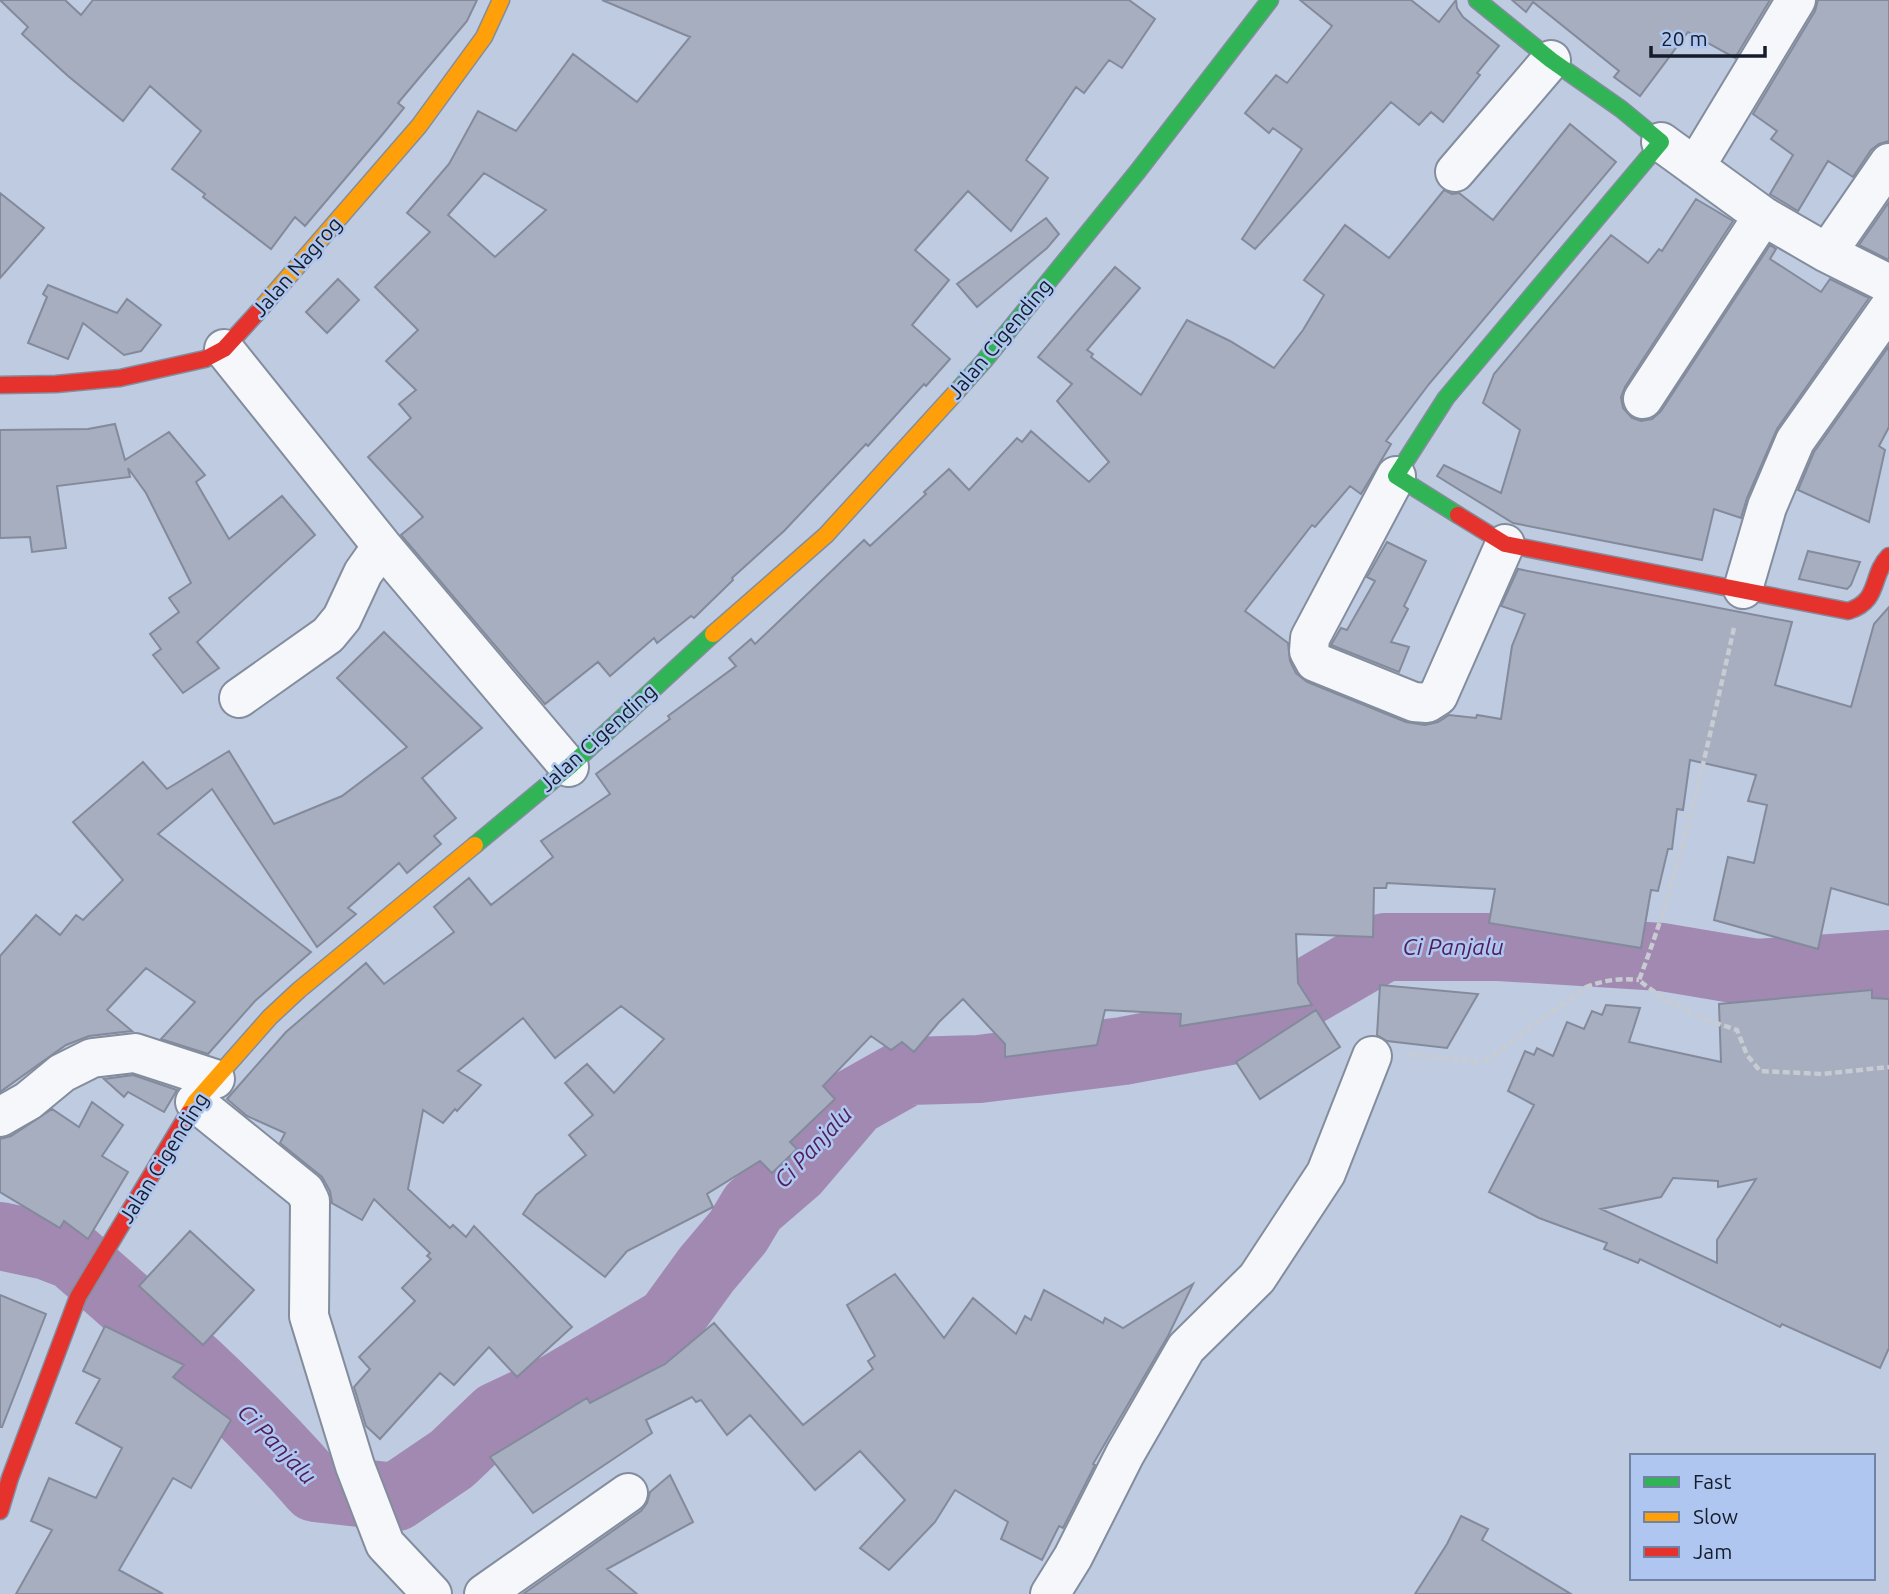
<svg xmlns="http://www.w3.org/2000/svg" width="1889" height="1594" viewBox="0 0 1889 1594" font-family="Ubuntu,sans-serif">
<style>
.lines{fill:none;stroke-linecap:round;stroke-linejoin:round}
.river{stroke:#a189b1;stroke-width:68}
.building{fill:#a7aebf;stroke:#838a9b;stroke-width:2;fill-rule:evenodd}
.street-casing{stroke:#838d9d;stroke-width:42}
.fast-casing{stroke:#838d9d;stroke-width:19}
.slow-casing{stroke:#838d9d;stroke-width:19}
.jam-casing{stroke:#838d9d;stroke-width:19}
.path{stroke:#c7cbd2;stroke-width:4.5;stroke-dasharray:7 3.5;stroke-linecap:butt}
.street{stroke:#f5f7fa;stroke-width:38}
.fast{stroke:#30b455;stroke-width:16}
.slow{stroke:#ff9f0a;stroke-width:16}
.jam{stroke:#e5322d;stroke-width:16}
.labels{text-anchor:middle;stroke-width:5;stroke-linejoin:round;paint-order:stroke}
.street-label{font-size:21px;fill:#151d2c;stroke:#afc7f0}
.water-label{font-size:23px;font-style:italic;fill:#501d59;stroke:#afc7f0}
</style>
<rect width="100%" height="100%" fill="#becbe1"/>
<g class="lines">
<path class="river" d="M0,1236L47,1246L73,1256C158,1330 241,1403 315,1488L396,1497L452,1459L497,1416L554,1389L669,1321L706,1270L738,1232L753,1207L796,1170L854,1102L909,1071L979,1069L1123,1051L1245,1028L1385,947H1499L1662,957L1757,973L1889,964"/>
</g>
<path class="building" d="M0,0H65L81,15L93,0H477L467,21L398,103L404,108L382,135L305,226L295,217L271,249L203,197L205,194L172,169L201,131L150,86L123,121L68,76L22,34L28,27Z
M602,0H1129L1155,19L1122,68L1109,60L1084,93L1076,87L1026,160L1048,178L1011,231L968,191L915,250L949,280L912,325L950,359L926,386L924,384L868,446L866,444L784,531L732,578L733,580L694,618L691,616L657,643L654,638L610,676L598,662L545,704L401,535L423,517L368,457L411,418L399,404L416,390L386,361L418,330L375,287L430,232L407,213L449,164L478,111L516,131L573,54L637,102L690,37ZM484,173L546,210L495,257L448,215Z
M1300,0H1411L1439,22L1456,0L1457,8L1463,17L1499,46L1477,73L1480,75L1443,122L1431,112L1419,125L1391,102L1255,249L1242,239L1302,149L1273,128L1269,133L1245,113L1276,75L1287,83L1332,26Z
M1512,0H1770L1735,58L1688,32L1640,96L1614,77L1619,71L1533,2L1526,12Z
M1818,0H1889V141L1879,144L1871,150L1853,177L1828,161L1798,211L1770,194L1793,155L1771,139L1777,131L1753,114L1815,11Z
M1570,124L1616,162L1429,384L1386,441L1391,444L1361,494L1350,486L1315,527L1312,525L1245,611L1288,643L1290,661L1296,673L1307,682L1406,722L1425,725L1438,722L1449,715L1476,718L1477,715L1501,719L1512,646L1525,614L1501,606L1518,569L1792,622L1775,685L1851,707L1874,624L1889,607V905L1831,888L1818,949L1714,920L1728,857L1754,863L1767,805L1748,801L1756,775L1690,760L1683,810L1677,809L1672,849H1668L1658,891L1651,890L1641,948L1489,923L1495,889L1387,883L1386,888H1374L1373,937L1296,934L1298,983L1312,1005L1180,1026L1181,1014L1105,1010L1097,1045L1005,1057V1044L963,999L939,1022L914,1052L902,1042L891,1050L871,1036L823,1086L835,1099L790,1142L797,1149L772,1173L760,1161L707,1194L713,1207L627,1251L605,1277L523,1214L536,1195L586,1155L569,1135L593,1115L565,1083L587,1064L614,1093L664,1039L621,1006L555,1058L523,1018L458,1071L481,1085L457,1111L455,1109L443,1123L423,1110L408,1189L450,1228L453,1225L466,1237L474,1226L572,1327L517,1377L489,1347L454,1385L440,1373L380,1439L366,1426L354,1387L370,1369L359,1357L415,1301L402,1288L431,1259L427,1256L430,1253L374,1199L362,1220L332,1203L330,1191L322,1177L280,1143L285,1133L247,1116L227,1099L286,1032L366,963L384,984L454,932L434,907L469,878L491,905L553,857L541,841L610,794L596,774L670,719L668,716L736,666L729,658L751,639L755,644L864,540L870,546L926,494L924,492L949,469L969,490L1017,438L1022,442L1031,431L1089,482L1109,462L1057,401L1072,384L1038,357L1115,267L1140,288L1087,350L1093,354L1091,357L1141,395L1187,320L1230,341L1274,368L1303,330L1324,295L1304,280L1345,225L1389,258L1444,190L1452,194L1459,193L1493,220Z
M0,193L44,228L0,278Z
M1696,199L1733,221L1625,387L1621,397L1623,408L1632,418L1641,421L1652,419L1661,411L1770,245L1776,249L1770,259L1821,292L1830,279L1869,298L1777,429L1747,498L1741,518L1714,509L1702,560L1513,523L1437,476L1444,465L1501,493L1520,430L1483,403L1494,374L1611,235L1648,263L1659,249L1662,251Z
M1889,202V260L1859,245Z
M1046,218L1059,234L1047,248L977,307L957,284Z
M338,279L359,300L327,333L306,312Z
M48,285L117,313L127,299L161,325L141,351L124,355L83,323L68,359L28,343L47,297L43,294Z
M1889,346V427L1879,446L1885,450L1869,522L1798,490L1814,452Z
M115,424L125,460L169,432L205,475L196,482L229,539L282,496L315,535L197,642L219,668L183,693L153,655L161,649L150,634L179,612L169,598L191,583L146,493L128,468L130,477L57,486L66,548L32,552L30,537L0,538V430L88,429Z
M1387,542L1426,561L1404,606L1408,609L1391,642L1409,647L1399,672L1331,645L1341,628L1347,630L1375,581L1367,577Z
M1808,551L1860,562L1851,585L1847,589L1799,579Z
M384,632L482,728L422,778L456,818L434,836L441,844L407,873L399,863L348,908L356,914L317,947L212,789L158,834L311,952L255,1001L208,1054L161,1039L195,1002L146,968L107,1010L132,1031L89,1036L66,1045L0,1092V956L36,915L60,935L76,915L83,920L123,880L73,822L143,762L167,789L229,751L274,824L342,796L407,747L337,678Z
M1380,985L1478,994L1447,1048L1387,1041L1377,1035Z
M1872,990V998L1889,999V1348L1880,1368L1782,1324L1780,1327L1640,1259L1638,1263L1604,1249L1607,1243L1539,1218L1489,1192L1534,1105L1508,1091L1525,1051L1534,1055L1537,1048L1553,1056L1567,1022L1584,1029L1592,1011L1602,1015L1606,1005L1640,1008L1629,1042L1721,1062L1719,1004ZM1673,1178L1718,1181V1187L1756,1179L1717,1240V1263L1601,1209L1661,1197Z
M1316,1010L1340,1047L1260,1099L1236,1062Z
M133,1075L177,1090L164,1112L128,1092L124,1097L104,1079Z
M92,1102L123,1125L102,1156L128,1172L88,1239L64,1221L60,1228L0,1192V1139L11,1136L52,1109L79,1127Z
M190,1231L254,1290L203,1345L139,1286Z
M895,1274L944,1338L973,1298L1016,1334L1025,1316L1031,1320L1044,1290L1103,1323L1105,1318L1123,1328L1193,1284L1168,1336L1093,1464L1095,1465L1063,1528L1059,1526L1042,1560L1001,1539L1008,1522L955,1490L935,1522L889,1570L860,1548L905,1500L860,1451L815,1490L750,1415L727,1435L701,1400L696,1402L692,1397L646,1420L652,1433L533,1513L490,1457L587,1398L590,1403L665,1364L714,1323L803,1425L873,1369L868,1361L875,1356L847,1305Z
M0,1295L46,1314L2,1427H0Z
M105,1326L184,1365L173,1377L231,1420L191,1488L173,1478L119,1570L163,1594H16L52,1530L31,1521L49,1478L96,1498L122,1448L76,1423L100,1379L83,1371Z
M670,1475L693,1522L607,1569L637,1594H523L641,1511L647,1503L650,1492Z
M1461,1516L1488,1529L1482,1540L1571,1594H1415L1447,1544Z"/>
<g class="lines">
<g class="street-casing">
<path id="street" d="M1661,142L1763,216L1827,253L1889,284
M1695,167L1796,0
M1455,172L1551,60
M1827,253L1889,163
M224,349L382,546L569,767
M1643,399L1763,216
M1396,476L1310,638L1309,651L1315,662L1414,702L1427,703L1438,696L1505,544
M1743,589L1767,507L1795,441L1889,308
M239,698L328,635L342,618L363,573L382,546
M195,1102L305,1191L310,1201L309,1316L355,1466L385,1544L432,1594
M0,1117L28,1101L62,1073L92,1058L135,1053L215,1079
M484,1594L628,1493
M1050,1594L1073,1557L1125,1454L1186,1348L1257,1278L1326,1173L1372,1056"/>
</g>
<g class="fast-casing">
<path id="fast" d="M958,390L984,361L1138,171L1270,0
M1458,515L1396,476L1446,398L1661,142L1621,109L1551,60L1477,0
M475,845L569,767L713,634"/>
</g>
<g class="slow-casing">
<path id="slow" d="M257,313L419,126L484,37L501,0
M713,634L826,535L958,390
M188,1114L195,1102L270,1017L299,990L475,845"/>
</g>
<g class="jam-casing">
<path id="jam" d="M0,385L56,384L120,378L205,359L224,349L257,313
M1458,515L1505,544L1848,611C1881,601 1870,575 1889,556
M0,1511L10,1478L78,1297L188,1114"/>
</g>
<path class="path" d="M1734,628C1707,746 1683,867 1639,980C1667,1004 1702,1019 1737,1030L1747,1055L1760,1071L1822,1074L1889,1067
M1410,1054L1474,1062L1488,1059L1586,987C1605,980 1619,978 1639,980"/>
<use href="#street" class="street"/>
<use href="#fast" class="fast"/>
<use href="#slow" class="slow"/>
<use href="#jam" class="jam"/>
</g>
<g class="labels">
<g class="street-label">
<text transform="translate(297 267) rotate(-49)" y="7">Jalan Nagrog</text>
<text transform="translate(1000 339) rotate(-50)" y="7">Jalan Cigending</text>
<text transform="translate(598 738) rotate(-42)" y="7">Jalan Cigending</text>
<text transform="translate(164 1158) rotate(-58)" y="7">Jalan Cigending</text>
</g>
<g class="water-label">
<text x="1453" y="955">Ci Panjalu</text>
<text transform="translate(813 1147) rotate(-47)" y="8">Ci Panjalu</text>
<text transform="translate(277 1444) rotate(46)" y="8">Ci Panjalu</text>
</g>
</g>
<rect x="1630" y="1454" width="245" height="126" fill="#afc7f0" stroke="#7183a2" stroke-width="2"/>
<rect x="1644" y="1477" width="35" height="10" fill="#30b455" stroke="#7183a2" stroke-width="2"/>
<text x="1693" y="1489" font-size="21" fill="#151d2c">Fast</text>
<rect x="1644" y="1512" width="35" height="10" fill="#ff9f0a" stroke="#7183a2" stroke-width="2"/>
<text x="1693" y="1524" font-size="21" fill="#151d2c">Slow</text>
<rect x="1644" y="1547" width="35" height="10" fill="#e5322d" stroke="#7183a2" stroke-width="2"/>
<text x="1693" y="1559" font-size="21" fill="#151d2c">Jam</text>
<path d="M1651 46v10h114v-10" fill="none" stroke="#151d2c" stroke-width="3.5"/>
<text x="1661" y="46" font-size="21" fill="#151d2c" stroke="#afc7f0" stroke-width="5" paint-order="stroke">20 m</text>
</svg>
